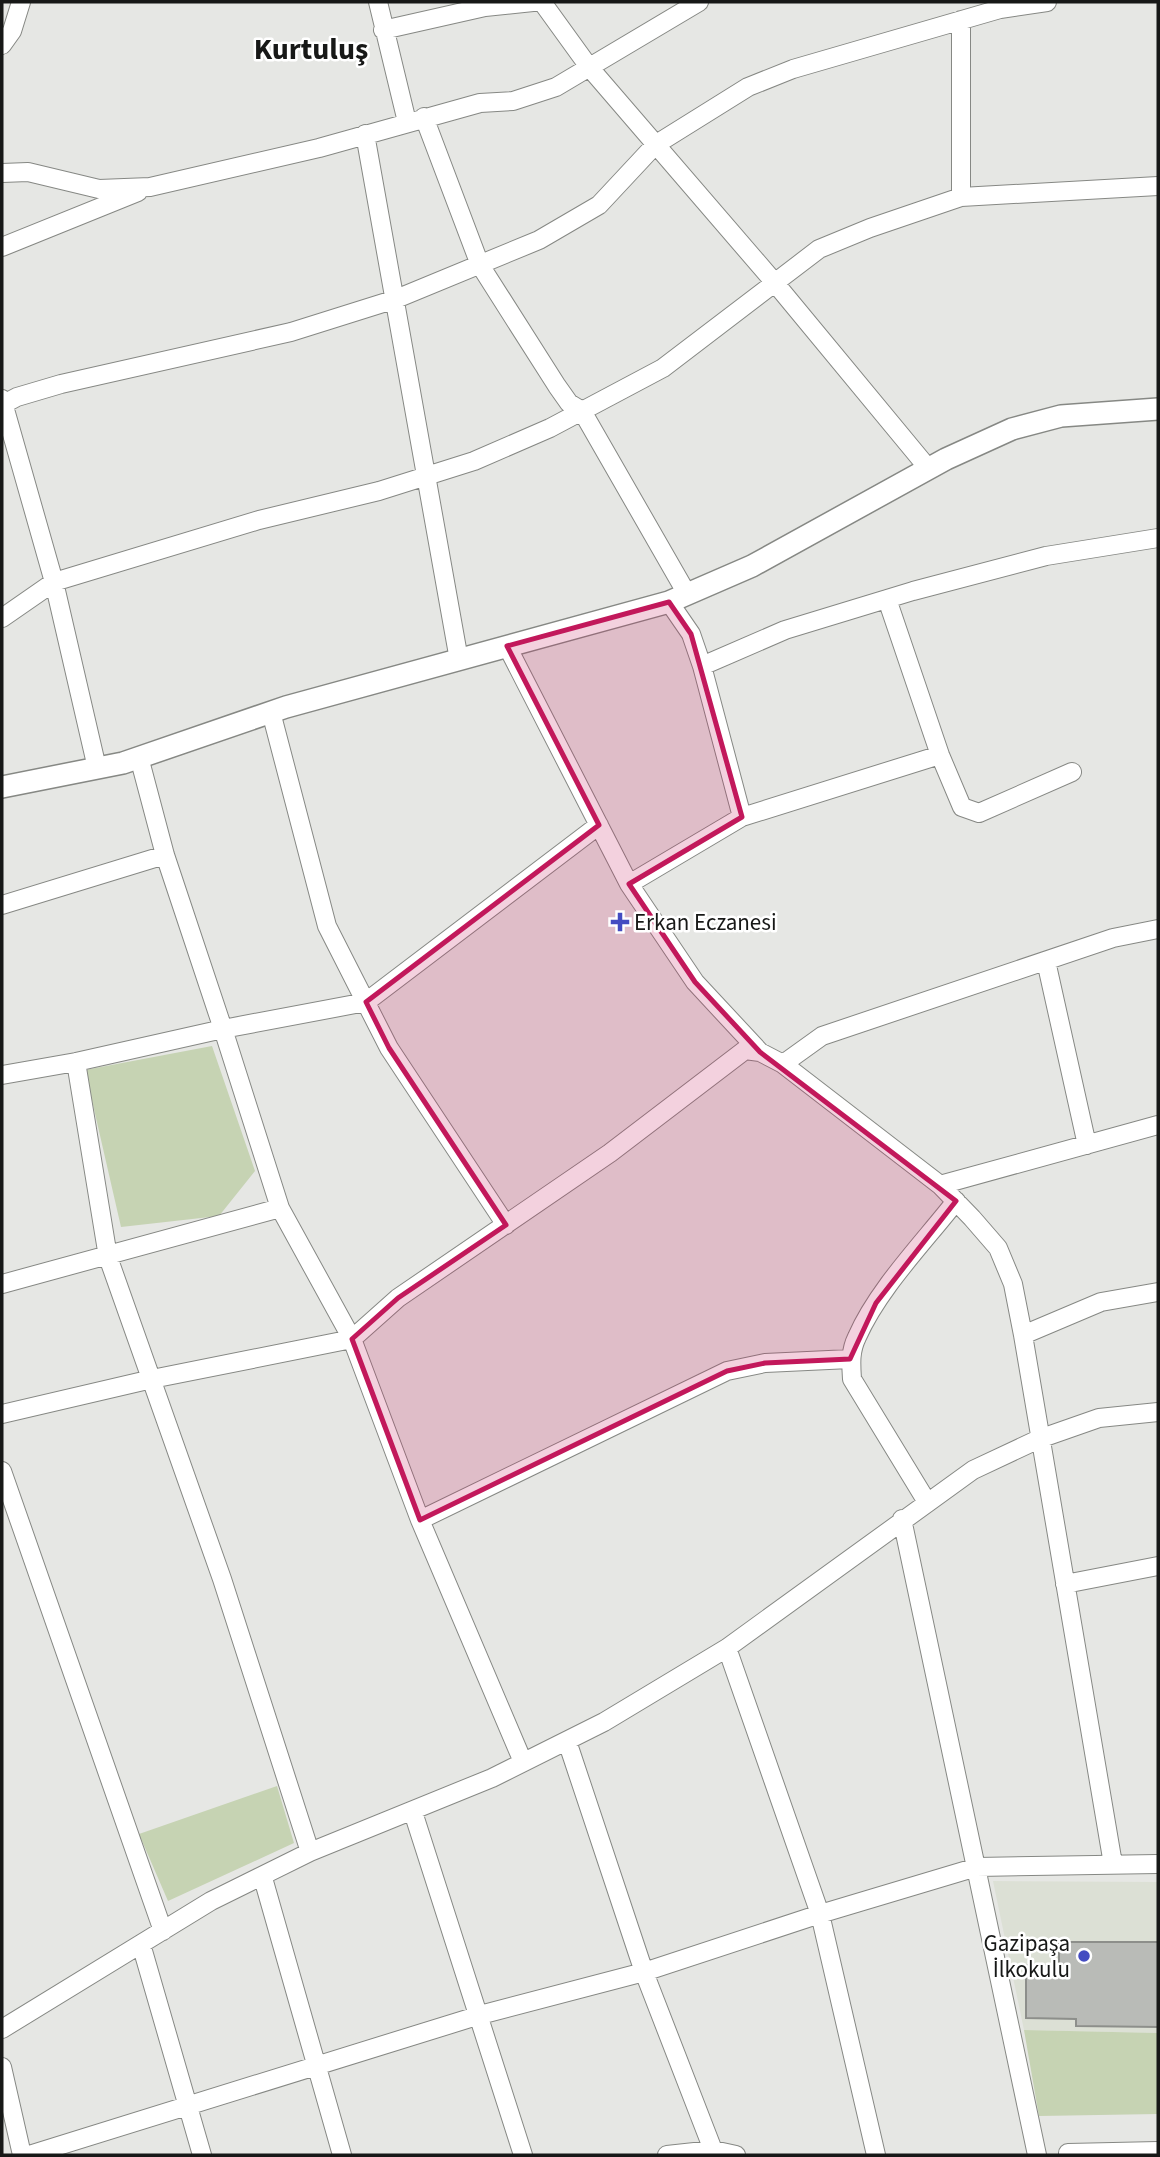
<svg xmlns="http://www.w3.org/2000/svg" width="1160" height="2157" viewBox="0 0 1160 2157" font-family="'Source Sans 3',sans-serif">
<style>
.built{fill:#dce0d5}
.green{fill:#c6d3b3}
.building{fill:#b9bbb7;stroke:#8d8f8b;stroke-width:2}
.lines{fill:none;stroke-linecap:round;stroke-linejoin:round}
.minor-casing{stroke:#868884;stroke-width:20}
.major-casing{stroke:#868884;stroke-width:24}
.minor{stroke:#fff;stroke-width:18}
.major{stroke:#fff;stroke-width:21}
.marked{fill:#c2185b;fill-opacity:0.2;stroke:#c2185b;stroke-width:5;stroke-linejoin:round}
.poi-dot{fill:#444cc1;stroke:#fff;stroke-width:2.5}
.labels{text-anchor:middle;stroke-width:5;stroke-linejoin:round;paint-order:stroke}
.poi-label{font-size:23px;fill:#171817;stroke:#fff;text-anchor:start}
.district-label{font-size:30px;font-weight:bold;fill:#171817;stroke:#fff}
</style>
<rect width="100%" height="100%" fill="#e6e7e4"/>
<path class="built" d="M993,1881L1158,1882V2033L1024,2030Z"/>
<path class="green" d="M212,1046L255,1171L219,1216L121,1227L85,1070Z
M277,1786L294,1843L168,1901L139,1834Z
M1024,2030L1158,2033V2114L1039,2116Z"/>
<path class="building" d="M1059,1942H1158V2027L1076,2026V2019L1026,2018V1965H1059Z"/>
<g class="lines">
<g class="minor-casing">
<path id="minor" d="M378,2L407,122
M542,2L589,67L775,283L928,468
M383,30L485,7L533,2
M2,45L12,31L21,2
M424,117L480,265L557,386L569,403L582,411L687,594
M365,134L459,660
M2,173L28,172L99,189L150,187L319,148L480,103L513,101L556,87L699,2
M961,197V20
M2,247L138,192
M2,399L54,582L97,768
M2,405L17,397L61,384L291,332L396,299L539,240L599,205L655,145L748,87L793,69L1000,9L1047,2
M887,599L940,755L962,807L979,813L1072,772
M669,602L691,634L702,666L742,817
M2,618L54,582L259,520L379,491L474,461L550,428L663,368L819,249L870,228L961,197L1158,186
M507,646L629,884L695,982L760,1052
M702,666L785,630L913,591L1046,556L1158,538
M271,712L327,926L389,1048L506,1225
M629,884L742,817L940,755
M2,905L165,855
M1046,961L1087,1145
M76,1062L108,1257L222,1579L310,1852
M2,1075L76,1062L223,1029L165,855L139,757
M940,1185L1158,1125
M2,1284L280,1208
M1023,1335L1101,1302L1158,1292
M2,1414L152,1379L352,1339L280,1208L223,1029L366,1002L599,825
M2,1471L163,1931
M927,1502L852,1379C851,1364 850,1351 857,1337C878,1289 924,1242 956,1201
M902,1519L1037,2155
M420,1520L727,1371L765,1363L850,1359
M1065,1584L1158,1566
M727,1648L820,1914L876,2155
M567,1741L644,1972L713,2150
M523,1762L420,1520L352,1339L398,1298L610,1153L745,1050L760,1052L783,1064
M413,1812L523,2155
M1113,1864L1023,1335L1013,1284L998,1248L972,1218L940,1185L783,1064L822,1036L1113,938L1158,929
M263,1878L342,2155
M141,1944L202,2155
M2,2029L211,1901L310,1852L492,1778L604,1722L727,1648L973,1470L1039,1439L1099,1418L1158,1412
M2,2067L22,2155
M1068,2153L1158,2151
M29,2155L480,2015L644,1972L820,1914L977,1867L1158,1864
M667,2155L713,2150L736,2155"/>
</g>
<g class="major-casing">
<path id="major" d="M2,787L123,763L286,707L669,602L752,566L946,459L1012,429L1061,416L1158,409"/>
</g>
<use href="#minor" class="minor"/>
<use href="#major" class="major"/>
</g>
<path class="marked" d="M669,602L691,634L742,817L629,884L695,982L760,1052L956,1201L876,1303L850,1359L765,1363L727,1371L420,1520L352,1339L398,1298L506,1225L389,1048L366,1002L599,825L507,646Z"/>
<g class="poi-dot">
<path d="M616.5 911.5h7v7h7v7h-7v7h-7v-7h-7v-7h7z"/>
<circle cx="1084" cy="1956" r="7"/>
</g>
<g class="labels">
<g class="poi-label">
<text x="634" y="930">Erkan Eczanesi</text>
<text x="1070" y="1951" text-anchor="end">Gazipaşa<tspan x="1070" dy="26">İlkokulu</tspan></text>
</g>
<g class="district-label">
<text x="311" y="59">Kurtuluş</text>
</g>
</g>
<rect width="1160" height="2157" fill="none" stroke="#171817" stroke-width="7"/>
</svg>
